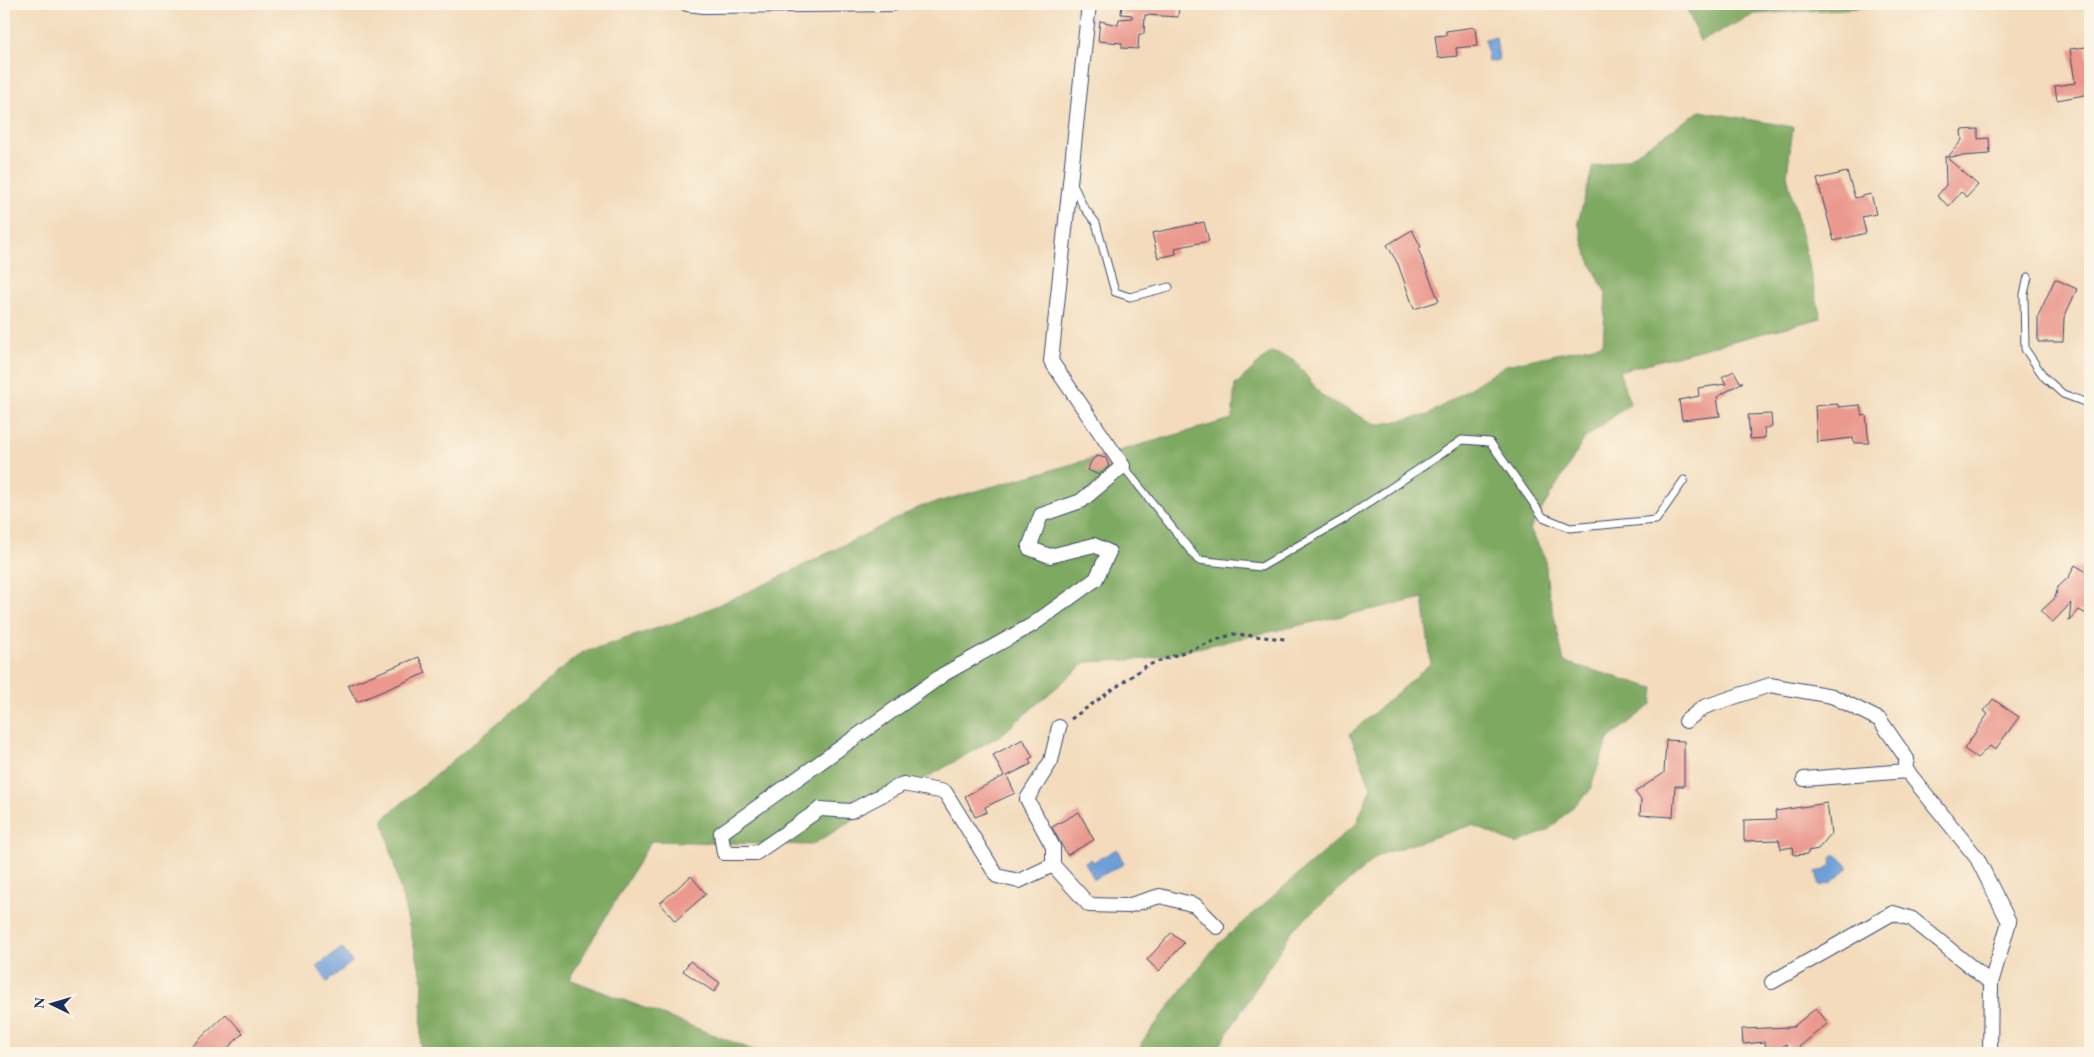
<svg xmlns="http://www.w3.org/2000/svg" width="2094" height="1057" viewBox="0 0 2094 1057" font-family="'EB Garamond',serif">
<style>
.forest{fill:#7ea961;stroke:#4c6c60}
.water{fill:#6e9fd8;stroke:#44679b}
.building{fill:#eb998e}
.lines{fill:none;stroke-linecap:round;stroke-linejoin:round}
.lane-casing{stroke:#3b496c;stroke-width:9}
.street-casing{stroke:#3b496c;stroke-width:16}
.path{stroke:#3b496c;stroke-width:3;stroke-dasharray:4 4;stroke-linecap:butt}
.lane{stroke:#fff;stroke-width:7}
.street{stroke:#fff;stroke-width:14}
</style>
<rect width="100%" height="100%" fill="#fcf5e5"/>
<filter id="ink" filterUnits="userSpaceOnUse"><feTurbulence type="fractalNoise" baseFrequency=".02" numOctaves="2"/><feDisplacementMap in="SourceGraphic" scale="10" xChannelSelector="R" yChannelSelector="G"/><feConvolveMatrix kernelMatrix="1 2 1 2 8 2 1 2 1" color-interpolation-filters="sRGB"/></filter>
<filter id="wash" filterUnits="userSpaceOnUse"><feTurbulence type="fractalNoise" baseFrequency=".0096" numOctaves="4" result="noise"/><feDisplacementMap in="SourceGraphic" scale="20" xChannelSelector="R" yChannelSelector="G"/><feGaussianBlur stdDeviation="1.12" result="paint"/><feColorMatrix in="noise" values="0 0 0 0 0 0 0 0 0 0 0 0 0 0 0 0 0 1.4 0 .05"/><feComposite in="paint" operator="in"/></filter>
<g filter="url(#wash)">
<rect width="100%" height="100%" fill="#f3dbbb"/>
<path class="forest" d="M1676,4H1927L1755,14L1700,41L1687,9Z
M1700,111L1793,127L1787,175L1821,318L1619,371L1630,404L1585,438L1530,529L1545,558L1548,588L1564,662L1654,688L1652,704L1608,739L1589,792L1547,831L1516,844L1472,825L1379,855L1293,929L1215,1053H1138L1142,1042L1216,946L1356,824L1371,787L1350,734L1431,663L1423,598L1147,659L1086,662L1002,734L811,845L651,841L569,979L761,1053H420L423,982L383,819L581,653L686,619L770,582L920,507L1232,419L1235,385L1271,352L1293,359L1322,396L1377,425L1428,415L1506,365L1603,344L1606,294L1587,255L1578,222L1593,167L1629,158Z"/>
<path class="water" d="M1496,37L1499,60L1488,62L1485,39Z
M1117,849L1124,864L1094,879L1085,862L1091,859L1093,862Z
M1834,855L1839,857L1849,867L1831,883L1820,886L1816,872L1825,870L1832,864L1831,859Z
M342,948L352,962L327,982L317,966Z"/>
<g id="blocks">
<path class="building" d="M1122,4H1179L1178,17L1145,15L1144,34H1139L1138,49L1122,48V43L1098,41L1100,21L1118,25L1119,19L1132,18V15L1121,14Z
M1475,27L1477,46L1456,48L1457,56L1438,58L1435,36L1446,35V31Z
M2086,47L2090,73V94L2057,100L2055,86L2075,83L2070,49Z
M1978,129V139L1989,138L1990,154L1948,157L1962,140L1961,130Z
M1945,156L1978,185L1967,197L1961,192L1949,206L1937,196L1946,185Z
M1847,172L1855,198L1871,194L1876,214L1862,217L1866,233L1834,241L1817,179Z
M1204,222L1209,241L1175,248L1176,254L1158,258L1152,233Z
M1412,230L1421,247L1418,249L1439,301L1414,309L1398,264L1387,245Z
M2055,279L2077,289L2064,318L2063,342H2038V316Z
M1734,371L1740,382H1743L1717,397L1720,416L1682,420L1679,400L1699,396L1698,388L1726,384L1722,377Z
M1838,404V407L1860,405L1862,416L1866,415L1869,443H1854L1853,438L1817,442L1815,406Z
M1771,414L1772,427L1764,428L1765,438L1750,439L1748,415Z
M1097,456L1106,458L1109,466L1099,475L1088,470L1091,461Z
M2075,565L2090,574V616L2079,610L2069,621L2071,603L2052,623L2041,611L2055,598L2058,587L2069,577Z
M419,657L426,673L357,702L348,685Z
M1993,699L2019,717L1995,750L1990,746L1977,758L1964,749L1988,714L1984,711Z
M1023,739L1033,757L1029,759L1031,764L1007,776L1015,793L985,807L987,812L975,817L965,796L1004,776L993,755Z
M1666,740L1684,741V786H1675L1673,817L1640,815L1641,800L1635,792L1664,773Z
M1827,803L1831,834L1818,849L1808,851V854L1794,855L1793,847L1781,849L1779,840L1744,841V820L1776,819L1775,811Z
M1079,812L1094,840L1067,855L1052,827Z
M691,876L706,894L675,921L660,903Z
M1171,933L1184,943L1159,971L1147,960Z
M690,961L720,983L714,992L683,971Z
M1816,1008L1828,1023L1793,1052L1786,1044L1779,1050H1766L1765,1042L1743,1044L1742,1029L1793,1027Z
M226,1014L243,1033L223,1053H185Z"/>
</g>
</g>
<g filter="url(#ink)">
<use href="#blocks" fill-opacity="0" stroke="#3b496c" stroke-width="1"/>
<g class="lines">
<g class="lane-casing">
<path id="lane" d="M1073,184L1083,206L1096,223L1115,292L1130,297L1169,287
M2028,277L2024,294L2025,349L2044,377L2063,394L2090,404
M1123,466L1198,560L1261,567L1346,518L1462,440L1490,442L1543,517L1570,528L1656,520L1684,480"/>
</g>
<g class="street-casing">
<path id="street" d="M687,4L704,6L893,4
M1686,721L1704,707L1770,685L1832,696L1880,720L1907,759L1904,772
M1059,727L1051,761L1027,799L1053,847V865L1019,881L997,876L945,792L903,784L851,811L820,809L756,853H724L721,833L944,674L1032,625L1096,579L1109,552L1094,545L1050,556L1029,548L1041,515L1081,501L1123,466L1051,361L1089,4
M1804,779L1907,771L1977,858L2009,922L1991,983
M1053,865L1089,905L1127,906L1160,896L1195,905L1217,927
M1772,982L1893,913L1912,919L1991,983L1990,1053"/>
</g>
<path class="path" d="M1071,719L1146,666L1233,634L1285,639"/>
<use href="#lane" class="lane"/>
<use href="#street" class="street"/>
</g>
</g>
<rect width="2094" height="1057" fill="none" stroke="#fcf5e5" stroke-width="20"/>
<g transform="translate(52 1004) rotate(275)" stroke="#fcf5e5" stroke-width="4" paint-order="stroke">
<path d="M0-4L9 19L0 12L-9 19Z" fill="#1b2f5e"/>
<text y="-8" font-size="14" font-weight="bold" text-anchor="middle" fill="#1b2f5e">N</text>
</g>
</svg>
